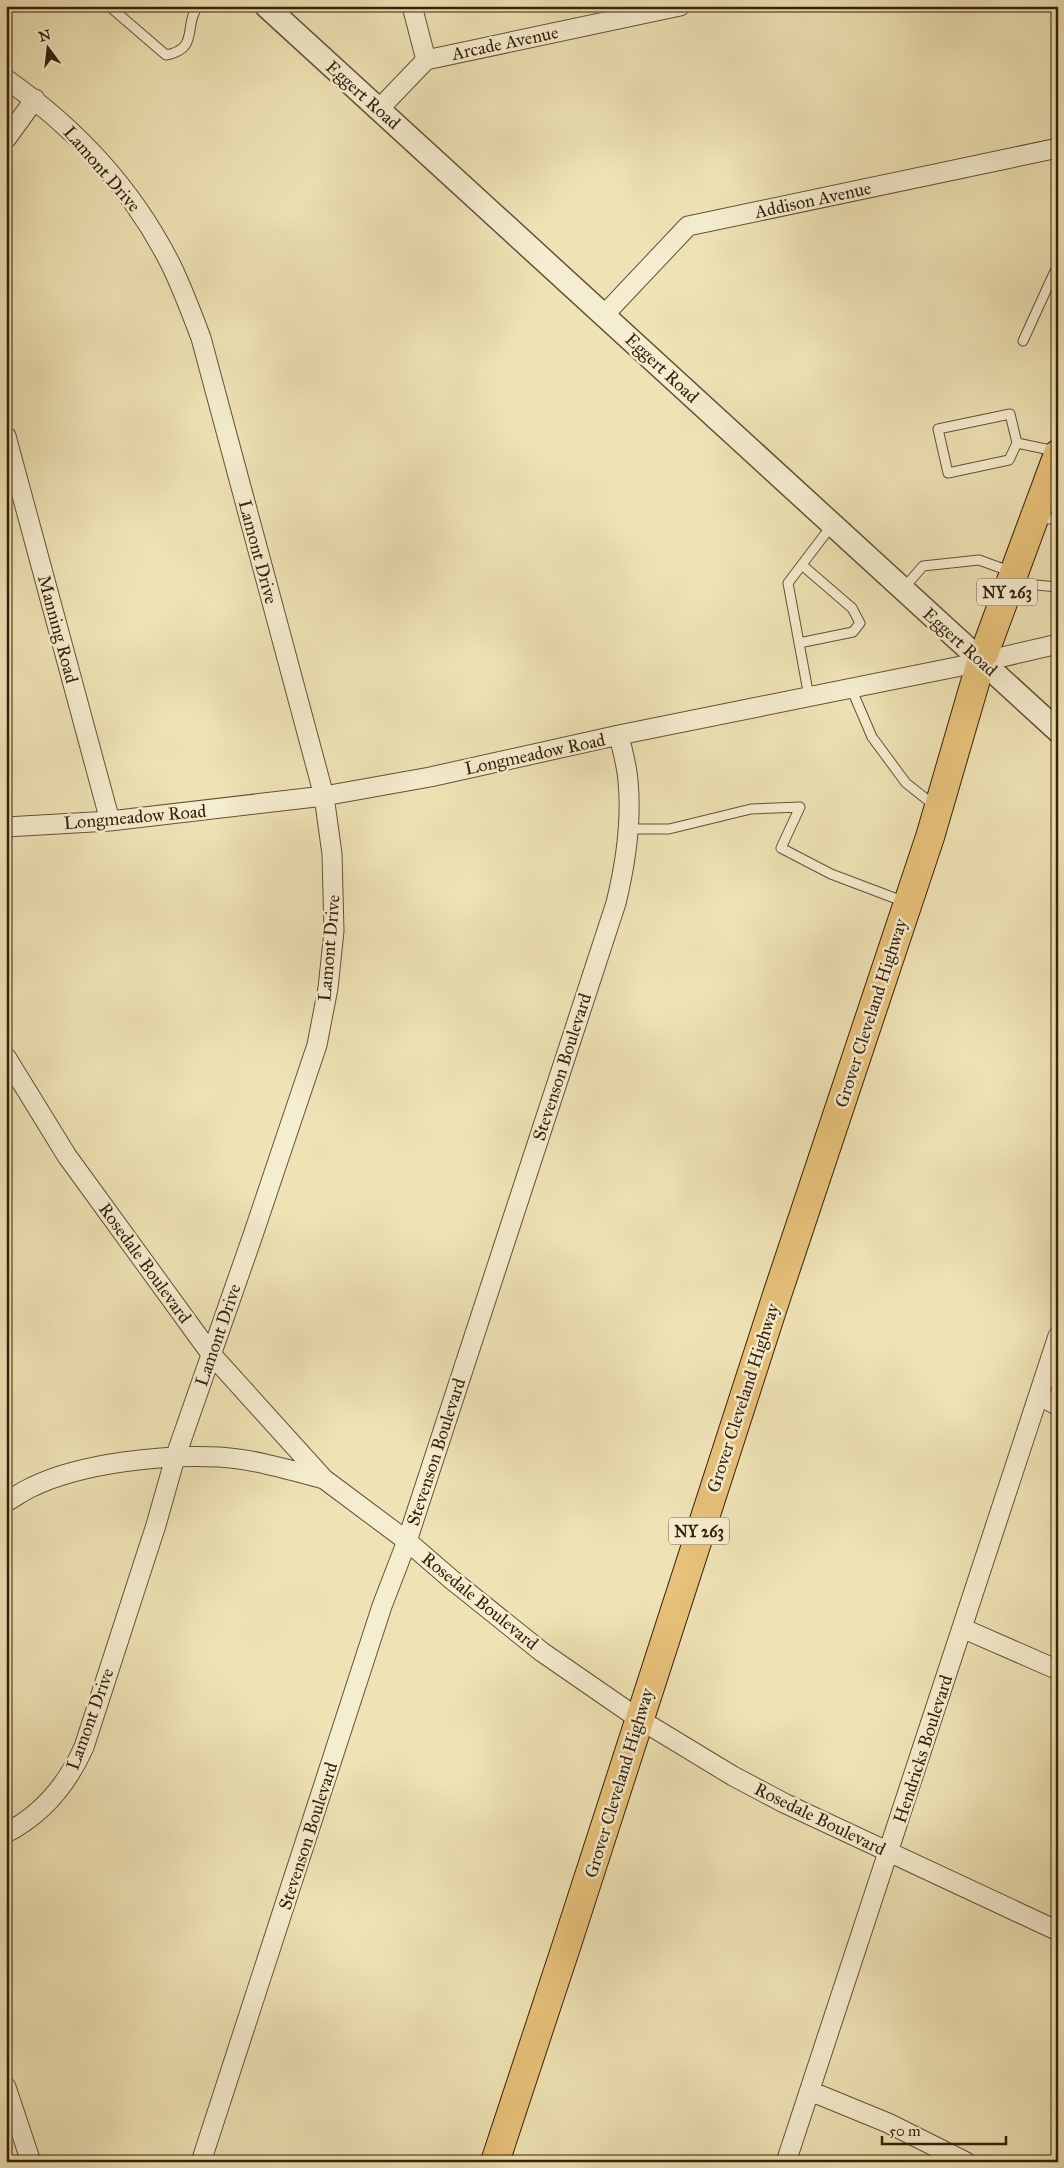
<svg xmlns="http://www.w3.org/2000/svg" width="1064" height="2168" viewBox="0 0 1064 2168" font-family="'IM FELL Great Primer',serif">
<style>
.lines{fill:none;stroke-linecap:round;stroke-linejoin:round}
.service-casing{stroke:#645136;stroke-width:11}
.minor-casing{stroke:#645136;stroke-width:21}
.tertiary-casing{stroke:#645136;stroke-width:25}
.primary-casing{stroke:#36200b;stroke-width:30}
.service{stroke:#f5edcf;stroke-width:9}
.minor{stroke:#f5edcf;stroke-width:19}
.tertiary{stroke:#f5edcf;stroke-width:22}
.primary{stroke:#e8c27a;stroke-width:28}
.labels{text-anchor:middle;stroke-width:5;stroke-linejoin:round;paint-order:stroke}
.shield{fill:#f5edcf;stroke:#6f5e46;stroke-width:1}
.shield-label{font-size:16px;font-weight:bold;fill:#36200b}
.street-label{font-size:18px;fill:#36200b;stroke:#f5edcf}
</style>
<rect width="100%" height="100%" fill="#efe3b5"/>
<filter id="stains"><feTurbulence type="fractalNoise" baseFrequency=".004" numOctaves="4"/><feColorMatrix values="0 0 0 0 .2 0 0 0 0 .09 0 0 0 0 .02 0 0 0 .5 -.17"/></filter>
<radialGradient id="worn" r=".72"><stop offset=".6" stop-color="#630" stop-opacity="0"/><stop offset="1" stop-color="#630" stop-opacity=".3"/></radialGradient>
<g class="lines">
<g class="service-casing">
<path id="service" d="M109,6L166,55C200,49 183,25 198,6
M1023,341L1054,273L1058,274
M1010,414L1017,443L1009,460L948,473L938,429Z
M1017,443L1055,451
M1039,519H1058
M1013,583L1058,587
M903,589L923,566L979,560L1012,572
M799,643L853,632L860,623L852,608L802,565
M851,688L872,737L906,783L935,806
M809,697L788,583L832,525
M629,829H669L751,809L800,807L781,848L831,874L905,902"/>
</g>
<g class="minor-casing">
<path id="minor" d="M412,6L426,60
M6,79C76,128 134,190 172,267C183,290 192,314 201,338L324,796L332,854L334,931L328,988L317,1045L253,1235L175,1458L156,1525L84,1747C67,1785 43,1814 6,1833
M379,109L426,60L680,6
M6,139L35,99
M604,315L688,226L1058,148
M6,436L110,821
M6,827L110,821L324,796L430,777L619,735L981,662L1058,644
M6,1057L67,1156L211,1354L324,1479L407,1541L451,1579L542,1652L639,1719L733,1776L784,1803L1058,1931
M1039,1395L1058,1406
M6,1502C15,1497 23,1491 32,1487C81,1463 165,1454 219,1457C254,1459 290,1470 324,1479
M962,1628L1058,1670
M6,2087L31,2162
M810,2091L888,2123L966,2162
M201,2162L382,1606L407,1541L616,903C626,862 632,822 628,781C627,765 622,750 619,735
M786,2162L1058,1336"/>
</g>
<g class="tertiary-casing">
<path id="tertiary" d="M266,6L1058,731"/>
</g>
<g class="primary-casing">
<path id="primary" d="M495,2162L566,1947L775,1301L930,837L981,662L1058,454"/>
</g>
<use href="#service" class="service"/>
<use href="#minor" class="minor"/>
<use href="#tertiary" class="tertiary"/>
<use href="#primary" class="primary"/>
</g>
<g class="labels">
<g class="shield">
<rect x="977" y="578.5" width="60" height="27" rx="4"/>
<rect x="669" y="1517.5" width="60" height="27" rx="4"/>
</g>
<g class="shield-label">
<text x="1007" y="598">NY 263</text>
<text x="699" y="1537">NY 263</text>
</g>
<g class="street-label">
<text transform="translate(505 43) rotate(-12)" y="6">Arcade Avenue</text>
<text transform="translate(363 95) rotate(42)" y="6">Eggert Road</text>
<text transform="translate(102 169) rotate(49)" y="6">Lamont Drive</text>
<text transform="translate(813 200) rotate(-12)" y="6">Addison Avenue</text>
<text transform="translate(662 368) rotate(43)" y="6">Eggert Road</text>
<text transform="translate(258 552) rotate(75)" y="6">Lamont Drive</text>
<text transform="translate(58 629) rotate(75)" y="6">Manning Road</text>
<text transform="translate(960 642) rotate(42)" y="6">Eggert Road</text>
<text transform="translate(535 754) rotate(-12)" y="6">Longmeadow Road</text>
<text transform="translate(135 817) rotate(-5)" y="6">Longmeadow Road</text>
<text transform="translate(329 948) rotate(-85)" y="6">Lamont Drive</text>
<text transform="translate(871 1013) rotate(-72)" y="6">Grover Cleveland Highway</text>
<text transform="translate(562 1067) rotate(-72)" y="6">Stevenson Boulevard</text>
<text transform="translate(145 1263) rotate(54)" y="6">Rosedale Boulevard</text>
<text transform="translate(218 1335) rotate(-71)" y="6">Lamont Drive</text>
<text transform="translate(743 1398) rotate(-72)" y="6">Grover Cleveland Highway</text>
<text transform="translate(436 1452) rotate(-72)" y="6">Stevenson Boulevard</text>
<text transform="translate(480 1601) rotate(39)" y="6">Rosedale Boulevard</text>
<text transform="translate(90 1719) rotate(-70)" y="6">Lamont Drive</text>
<text transform="translate(923 1749) rotate(-72)" y="6">Hendricks Boulevard</text>
<text transform="translate(619 1783) rotate(-73)" y="6">Grover Cleveland Highway</text>
<text transform="translate(820 1819) rotate(26)" y="6">Rosedale Boulevard</text>
<text transform="translate(308 1836) rotate(-72)" y="6">Stevenson Boulevard</text>
</g>
</g>
<rect width="1064" height="2168" fill="none" stroke="#efe3b5" stroke-width="25"/>
<rect x="8" y="8" width="1049" height="2153" fill="none" stroke="#36200b" stroke-width="2.5"/>
<rect x="12" y="12" width="1039" height="2143" fill="none" stroke="#36200b"/>
<g transform="translate(48 48) rotate(345)" stroke="#f5edcf" stroke-width="4" paint-order="stroke">
<path d="M0-4L9 19L0 12L-9 19Z" fill="#36200b"/>
<text y="-8" font-size="14" font-weight="bold" text-anchor="middle" fill="#36200b">N</text>
</g>
<path d="M882 2136v8h124v-8" fill="none" stroke="#36200b" stroke-width="2.5"/>
<text x="889" y="2136" font-size="15" fill="#36200b" stroke="#f5edcf" stroke-width="4" paint-order="stroke">50 m</text>
<rect width="100%" height="100%" filter="url(#stains)"/>
<rect width="100%" height="100%" fill="url(#worn)"/>
</svg>
